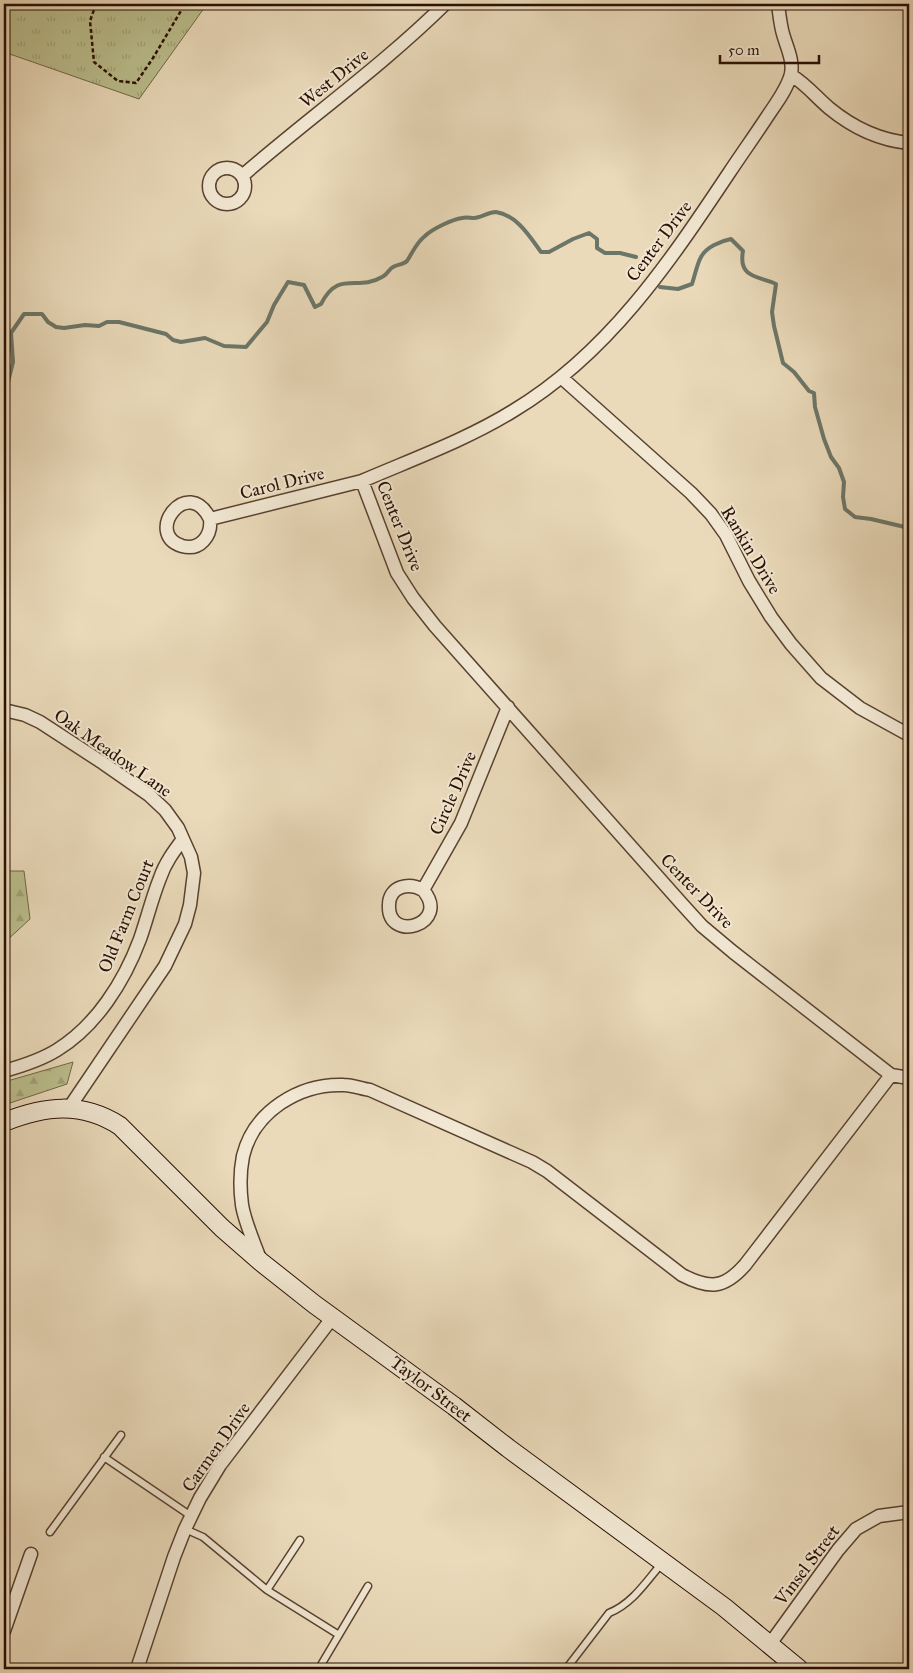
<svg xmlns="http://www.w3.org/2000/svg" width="913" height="1673" viewBox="0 0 913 1673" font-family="'IM FELL Great Primer',serif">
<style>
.grass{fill:url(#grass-tufts);stroke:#726648}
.forest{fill:url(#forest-firs);stroke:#726648}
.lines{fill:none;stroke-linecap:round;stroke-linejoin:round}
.stream{stroke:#6c7668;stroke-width:4}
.lane-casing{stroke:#594231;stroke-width:9}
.street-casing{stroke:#594231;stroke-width:15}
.secondary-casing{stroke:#290f03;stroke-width:20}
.path{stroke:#290f03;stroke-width:2.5;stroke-dasharray:4 2.5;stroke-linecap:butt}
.lane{stroke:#f1e7d2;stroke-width:6}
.street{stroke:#f1e7d2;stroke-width:12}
.secondary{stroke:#f1e7d2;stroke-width:18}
.labels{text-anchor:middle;stroke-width:4;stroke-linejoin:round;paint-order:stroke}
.street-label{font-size:18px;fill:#290f03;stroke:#f1e7d2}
</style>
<defs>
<pattern id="grass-tufts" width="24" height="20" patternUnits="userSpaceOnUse" patternTransform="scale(1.25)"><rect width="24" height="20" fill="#bbbe8d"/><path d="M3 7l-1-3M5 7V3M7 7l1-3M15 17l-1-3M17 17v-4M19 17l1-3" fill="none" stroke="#a1a278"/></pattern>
<pattern id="forest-firs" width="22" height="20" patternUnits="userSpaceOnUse" patternTransform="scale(1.25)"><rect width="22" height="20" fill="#bbbe8d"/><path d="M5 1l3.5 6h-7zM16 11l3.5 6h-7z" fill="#a1a278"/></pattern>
</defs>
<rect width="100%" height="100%" fill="#eadaba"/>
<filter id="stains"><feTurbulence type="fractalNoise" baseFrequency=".004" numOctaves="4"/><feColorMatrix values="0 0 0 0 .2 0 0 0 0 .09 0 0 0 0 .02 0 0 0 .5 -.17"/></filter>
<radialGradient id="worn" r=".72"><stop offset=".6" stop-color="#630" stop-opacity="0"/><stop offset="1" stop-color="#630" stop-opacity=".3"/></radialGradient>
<path class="grass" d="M4,4H207L139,99L4,52Z"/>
<path class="forest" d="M4,871H24L30,919L4,943Z
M73,1062L67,1084L4,1105V1082Z"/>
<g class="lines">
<path class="stream" d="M660,287L678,289L692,284C695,275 697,264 701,257C706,247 721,241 731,239L743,251C738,278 758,276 776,284L772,312L774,326L783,363L794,372L809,391L814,393L815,407L824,439L831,457L839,468L844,482L843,497L845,509L855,517L871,519L909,528
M4,398L13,362L11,333L24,314H42L48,322L56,327L64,328L85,325L99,326L107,322H119L166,334L173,340L181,342L205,338L224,346L246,347L267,322L274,305L288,282L304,285L315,307L321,304C339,269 357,292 382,277C387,275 389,269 393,267C398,264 403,265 407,261C413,252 416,243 425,236C432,229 453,219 462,218C466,217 470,218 474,218C481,218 488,212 496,212C517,215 530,237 541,252H549L573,239L589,233L597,239V248L605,253H620L636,257"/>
<g class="lane-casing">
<path id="lane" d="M104,1457L191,1516
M185,1529L203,1537L267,1590L339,1635
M50,1532L121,1435
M267,1590L300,1540
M321,1665L368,1586
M566,1669L609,1613C632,1604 646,1582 662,1563"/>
</g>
<g class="street-casing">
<path id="street" d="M791,75C807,85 815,96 829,108C852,127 878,140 909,143
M209 186a18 18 0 1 1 36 0a18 18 0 1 1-36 0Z
M242,176C309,118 382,66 445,4
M562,378L691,493L711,514L726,535L749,581L771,617L791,644L821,678L860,708L909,735
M210,519C212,536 200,551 182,546C143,534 188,474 210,519L362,481
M4,710L25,715L40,722L103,763L149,795L165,810L178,828L191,857L194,873L190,905L185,924L165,966L69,1108
M423,890C452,924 387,944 389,905C389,886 409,882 423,890L461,823L508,707
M4,1071C22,1066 41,1060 57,1050C96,1026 124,982 140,939C147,919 152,898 160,878C165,863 174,851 183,839
M891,1075L909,1078
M260,1259C254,1242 245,1223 242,1205C240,1190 240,1171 243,1156C254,1111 300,1083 344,1085C353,1085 362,1089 370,1090L532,1162L547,1171L682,1275C709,1289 724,1289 745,1265L891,1075L733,952L702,926L682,904L435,626L413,598L397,573L362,481C413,459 466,440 513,411C608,354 669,263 729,173C741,155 753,138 765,120C774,106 787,90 791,74C794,59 785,44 782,30C780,21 779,12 778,4
M4,1631L31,1554
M770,1644L838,1550L856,1529L879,1516L909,1512
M137,1669L174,1557L185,1529L200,1498L220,1465L333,1317"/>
</g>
<g class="secondary-casing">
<path id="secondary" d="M4,1122C45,1106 81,1101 120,1126L222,1228L261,1262L314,1304L454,1406L508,1448L724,1607L799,1669"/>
</g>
<path class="path" d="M96,4L90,21L94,62L118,81L136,83L153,58L185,4"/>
<use href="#lane" class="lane"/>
<use href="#street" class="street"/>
<use href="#secondary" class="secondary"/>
</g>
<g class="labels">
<g class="street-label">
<text transform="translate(334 78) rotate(-39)" y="6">West Drive</text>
<text transform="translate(659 241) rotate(-53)" y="6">Center Drive</text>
<text transform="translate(282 483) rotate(-14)" y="6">Carol Drive</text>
<text transform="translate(400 526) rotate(68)" y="6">Center Drive</text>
<text transform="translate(751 550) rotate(59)" y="6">Rankin Drive</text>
<text transform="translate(113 753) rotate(35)" y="6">Oak Meadow Lane</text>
<text transform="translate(453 793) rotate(-66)" y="6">Circle Drive</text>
<text transform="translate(697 891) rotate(46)" y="6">Center Drive</text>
<text transform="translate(126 916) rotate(-68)" y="6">Old Farm Court</text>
<text transform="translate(431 1389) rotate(37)" y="6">Taylor Street</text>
<text transform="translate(216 1447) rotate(-55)" y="6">Carmen Drive</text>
<text transform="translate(807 1565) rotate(-53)" y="6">Vinsel Street</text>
</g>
</g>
<rect width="913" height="1673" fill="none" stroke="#eadaba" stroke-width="20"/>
<rect x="5" y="5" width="903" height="1663" fill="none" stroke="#290f03" stroke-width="2.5"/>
<rect x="10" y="10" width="893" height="1653" fill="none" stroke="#290f03"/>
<path d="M720 55v8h99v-8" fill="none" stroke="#290f03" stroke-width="2.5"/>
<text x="728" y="55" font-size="15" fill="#290f03" stroke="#f1e7d2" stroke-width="4" paint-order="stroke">50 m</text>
<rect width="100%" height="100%" filter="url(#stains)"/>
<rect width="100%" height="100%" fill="url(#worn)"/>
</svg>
